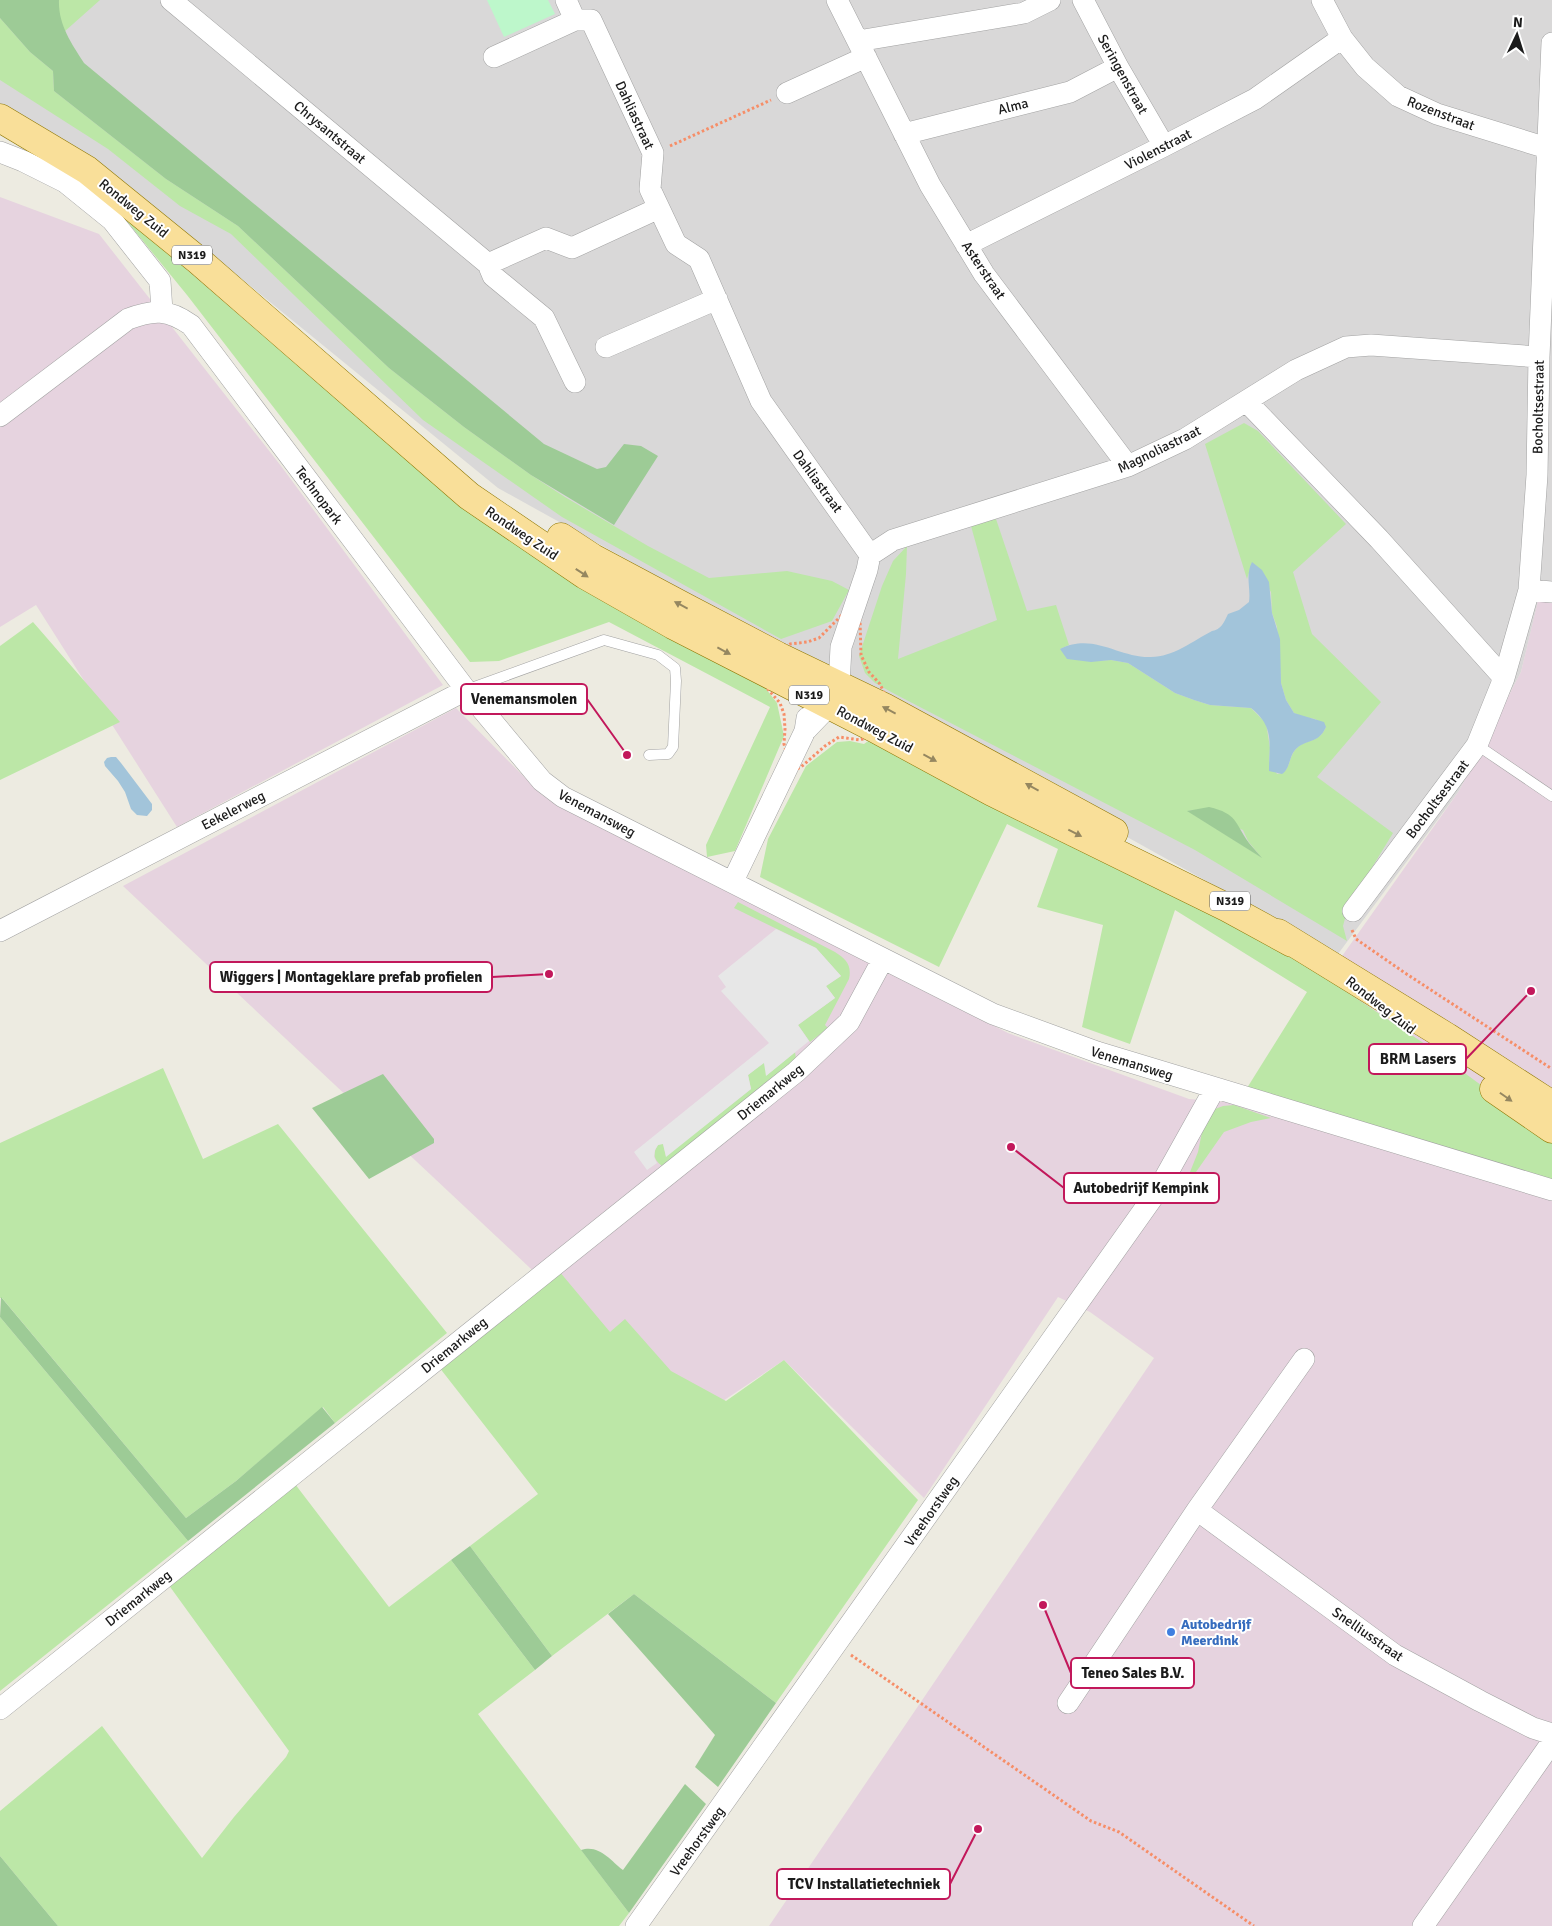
<svg xmlns="http://www.w3.org/2000/svg" width="1552" height="1926" viewBox="0 0 1552 1926" font-family="Signika,sans-serif">
<style>
.residential{fill:#d9d8d8}
.industrial{fill:#e6d3df}
.grass{fill:#bce7a7;fill-rule:evenodd}
.forest{fill:#9dcb96}
.park{fill:#bdf7cb}
.parking{fill:#e7e7e7}
.water{fill:#a2c4da}
.lines{fill:none;stroke-linecap:round;stroke-linejoin:round}
.lane-casing{stroke:#a2a2a2;stroke-width:11}
.street-casing{stroke:#a2a2a2;stroke-width:22}
.primary-casing{stroke:#8f7703;stroke-width:29}
.path{stroke:#f68e68;stroke-width:3;stroke-dasharray:2.5 2.5;stroke-linecap:butt}
.lane{stroke:#fff;stroke-width:10}
.street{stroke:#fff;stroke-width:21}
.primary{stroke:#f9df99;stroke-width:28}
.oneway{fill:#958760}
.shop-dot{fill:#3f7fe0;stroke:#fff;stroke-width:2}
.labels{text-anchor:middle;stroke-width:4;stroke-linejoin:round;paint-order:stroke}
.shield{fill:#fff;stroke:#5f5f5f;stroke-width:1}
.shield-label{font-size:12px;font-weight:bold;fill:#1b1b1b}
.street-label{font-size:14px;fill:#1b1b1b;stroke:#fff}
.shop-label{font-size:14px;font-weight:bold;fill:#366cbe;stroke:#fff;text-anchor:start}
.leader{fill:none;stroke:#c2185b;stroke-width:2}
.callout-dot{fill:#c2185b;stroke:#fff;stroke-width:2}
.callout{fill:#fff;stroke:#c2185b;stroke-width:2}
.callout-label{font-size:15px;text-anchor:middle;font-weight:bold;fill:#1b1b1b}
</style>
<rect width="100%" height="100%" fill="#edebe1"/>
<path class="residential" d="M0,0H1552V603L1538,602L1521,672L1459,791L1338,954L498,488L161,213L0,108Z"/>
<path class="industrial" d="M0,197L99,234L281,466L443,685L177,827L36,605L0,627Z
M1538,601L1552,603V1926H769L1154,1358L1090,1312L1058,1297L924,1498L784,1360L693,1421L123,886L456,708L542,795L1008,1033L1189,1099L1238,1103L1459,791L1521,672Z"/>
<path class="grass" d="M59,0H100L64,32L58,10Z
M0,18L30,52L53,71L54,91L166,179L238,226L389,368L464,427L531,475L565,497L648,546L709,578L787,571L832,581L849,590L832,621L781,639L562,517L423,420L231,234L180,206L108,149L0,80Z
M125,219L179,263L340,402L440,484L759,680L777,703L784,736L735,851L707,857L706,845L770,707L609,622L499,661L470,662L187,295Z
M1244,423L1258,431L1346,524L1293,572L1312,634L1381,702L1317,777L1393,833L1348,907L1343,926L1347,941L1195,850L893,693L875,683L865,673L859,656L882,586L893,561L907,546L906,574L898,659L997,620L971,526L996,519L1027,611L1056,605L1069,645L1060,649L1094,661L1111,660L1128,663L1175,693L1194,700L1210,705L1251,708L1266,723L1270,748L1269,761L1277,774C1291,773 1288,758 1295,750C1306,737 1318,745 1326,727L1315,719L1303,717L1294,713L1286,700L1281,683L1277,627L1272,613L1271,592L1252,563L1247,579L1205,444ZM1194,810L1243,830L1248,841L1261,857L1188,811Z
M33,622L120,722L0,780V646Z
M875,736L1261,935L1425,1044L1552,1137V1184L1247,1088L1307,992L1175,910L1130,1044L1082,1027L1103,925L1037,907L1058,849L1007,824L939,967L760,877L768,839L806,766L837,742L850,741L864,744Z
M738,902L835,952C846,959 852,965 849,979L825,1025L828,1028L810,1042L798,1025L835,998L826,986L841,976L816,948L734,908Z
M795,1052L796,1059L665,1168C655,1162 651,1155 658,1145L663,1143L666,1156L751,1089L748,1075L764,1062L767,1075Z
M163,1068L203,1159L278,1124L447,1333L335,1423L323,1407L236,1481L186,1518L2,1298H0V1143Z
M1234,1105L1271,1118L1251,1122L1224,1132L1182,1192L1198,1152L1203,1127L1215,1109L1223,1106Z
M559,1271L610,1332L625,1319L671,1371L726,1401L784,1360L918,1500L776,1703L634,1594L552,1656L470,1546L538,1494L439,1367Z
M0,1317L188,1541L0,1691Z
M295,1484L389,1607L451,1560L535,1670L478,1714L629,1913L619,1926H58L0,1856V1811L102,1726L202,1858L234,1817L286,1757L289,1751L168,1584Z"/>
<path class="forest" d="M0,0H59C58,24 71,43 84,63L544,444L597,469L606,467L624,444L641,446L658,456L614,525L531,475L464,427L389,368L238,226L166,179L54,91L53,71L30,52L0,18Z
M1209,807C1238,814 1234,822 1249,843C1253,848 1258,853 1262,858L1187,811Z
M383,1074L434,1139V1143L369,1179L312,1108Z
M1,1297L186,1518L236,1481L322,1407L335,1423L188,1541L0,1317Z
M470,1546L552,1656L535,1670L451,1560Z
M634,1594L776,1703L718,1787L695,1767L715,1735L608,1614Z
M685,1784L706,1804L629,1913L581,1850C599,1844 610,1860 623,1870Z
M0,1856L58,1926H0Z"/>
<path class="park" d="M487,0H548L555,14L504,37Z"/>
<path class="parking" d="M776,929L816,948L841,976L826,986L835,998L798,1025L809,1041L766,1076L764,1063L748,1075L751,1089L666,1157L663,1144L658,1145L655,1150L654,1157L657,1163L647,1170L634,1152L769,1043L721,991L726,987L718,976Z"/>
<path class="water" d="M1252,562L1262,570L1269,582L1272,613L1280,639L1281,683L1286,700L1294,713L1324,722L1326,727C1318,745 1306,738 1295,750C1289,757 1290,769 1282,774L1269,771C1269,744 1275,727 1251,708L1210,705L1194,700L1175,693L1128,663L1111,660L1091,662L1067,659L1060,649C1094,632 1118,658 1151,657C1173,657 1193,641 1212,631C1221,630 1224,622 1228,614L1239,610L1249,602C1251,588 1245,576 1252,562Z
M111,757H116L121,763L152,804V810L147,816L137,815L131,809L125,792L118,781L105,766L104,762L107,758Z"/>
<g class="lines">
<g class="lane-casing">
<path id="lane" d="M466,690L604,640L658,655L675,668L676,681L673,747L668,754L649,755
M1477,745L1552,796"/>
</g>
<g class="street-casing">
<path id="street" d="M171,0L488,264L546,238L572,248L659,208
M566,0L575,20H591L653,153L650,189L676,244L699,259L761,401L870,555
M837,0L930,185L984,274L1128,466
M1083,0L1118,67L1164,146
M1322,0L1342,38L1365,67L1398,96L1437,114L1547,148
M858,41L1024,13L1050,0
M494,57L575,20
M787,93L866,57
M904,134L1070,92L1118,67
M0,152L23,161L65,182L112,220L160,281L162,311
M966,245L1164,146L1255,99L1342,38
M488,264L493,276L544,318L575,382
M606,347L717,299
M1246,401L1379,539L1504,678
M0,416L128,319C154,309 168,309 191,325L466,690L542,781L563,797L993,1014L1097,1052L1552,1190
M1529,590L1552,592
M805,731L830,705L839,686L841,647L867,570L870,555L893,540L1128,466L1185,439L1296,370L1346,347L1371,345L1539,357
M733,881L805,731L807,718
M1353,911L1477,745L1504,678L1529,590L1537,475L1539,357L1552,43
M0,931L466,690
M1197,1510L1395,1655L1480,1701L1533,1728L1552,1734
M1068,1703L1197,1510L1304,1359
M0,1709L796,1072L849,1022L883,959
M636,1926L1158,1190L1215,1088
M1423,1926L1552,1742"/>
</g>
<g class="primary-casing">
<path id="primary" d="M0,118L87,170L199,261L469,496L585,575L673,625L874,728L992,792L1228,908L1292,943
M561,537L593,558L683,606L778,656L884,707L1114,832
M1278,933L1447,1037L1552,1105
M1494,1089L1552,1129"/>
</g>
<path class="path" d="M670,146L771,100
M857,603L860,621L861,655L869,672L880,684L884,693V707L874,728L866,738L860,740L839,737L825,746L801,767L783,776L788,759L784,744L785,729L784,714L780,703L766,687V682L783,648L790,644L807,642L819,638L845,612Z
M1352,930L1356,939L1405,973L1552,1069
M851,1655L1091,1821L1119,1832L1254,1926"/>
<use href="#lane" class="lane"/>
<use href="#street" class="street"/>
<use href="#primary" class="primary"/>
</g>
<defs><path id="oneway-solid" d="M-6-.8H1V-3.2L6.5 0L1 3.2V.8H-6Z" transform="scale(1.25)"/></defs>
<g class="oneway">
<use href="#oneway-solid" transform="translate(582 573) rotate(33)"/>
<use href="#oneway-solid" transform="translate(681 605) rotate(-152)"/>
<use href="#oneway-solid" transform="translate(724 651) rotate(28)"/>
<use href="#oneway-solid" transform="translate(889 710) rotate(-152)"/>
<use href="#oneway-solid" transform="translate(930 758) rotate(28)"/>
<use href="#oneway-solid" transform="translate(1032 787) rotate(-151)"/>
<use href="#oneway-solid" transform="translate(1075 833) rotate(27)"/>
<use href="#oneway-solid" transform="translate(1506 1097) rotate(35)"/>
</g>
<circle class="shop-dot" cx="1171" cy="1632" r="5"/>
<g class="labels">
<g class="shield">
<rect x="172" y="245.5" width="40" height="19" rx="4"/>
<rect x="789" y="685.5" width="40" height="19" rx="4"/>
<rect x="1210" y="891.5" width="40" height="19" rx="4"/>
</g>
<g class="shield-label">
<text x="192" y="259">N319</text>
<text x="809" y="699">N319</text>
<text x="1230" y="905">N319</text>
</g>
<g class="street-label">
<text transform="translate(1123 74) rotate(61)" y="5">Seringenstraat</text>
<text transform="translate(1013 106) rotate(-14)" y="5">Alma</text>
<text transform="translate(1441 113) rotate(21)" y="5">Rozenstraat</text>
<text transform="translate(635 115) rotate(65)" y="5">Dahliastraat</text>
<text transform="translate(330 132) rotate(40)" y="5">Chrysantstraat</text>
<text transform="translate(1158 149) rotate(-27)" y="5">Violenstraat</text>
<text transform="translate(134 208) rotate(39)" y="5">Rondweg Zuid</text>
<text transform="translate(984 270) rotate(56)" y="5">Asterstraat</text>
<text transform="translate(1538 407) rotate(-89)" y="5">Bocholtsestraat</text>
<text transform="translate(1159 449) rotate(-26)" y="5">Magnoliastraat</text>
<text transform="translate(818 481) rotate(54)" y="5">Dahliastraat</text>
<text transform="translate(319 495) rotate(53)" y="5">Technopark</text>
<text transform="translate(522 533) rotate(34)" y="5">Rondweg Zuid</text>
<text transform="translate(875 729) rotate(28)" y="5">Rondweg Zuid</text>
<text transform="translate(1437 799) rotate(-53)" y="5">Bocholtsestraat</text>
<text transform="translate(233 810) rotate(-27)" y="5">Eekelerweg</text>
<text transform="translate(597 813) rotate(28)" y="5">Venemansweg</text>
<text transform="translate(1381 1005) rotate(38)" y="5">Rondweg Zuid</text>
<text transform="translate(1132 1063) rotate(17)" y="5">Venemansweg</text>
<text transform="translate(770 1092) rotate(-39)" y="5">Driemarkweg</text>
<text transform="translate(454 1345) rotate(-39)" y="5">Driemarkweg</text>
<text transform="translate(931 1511) rotate(-55)" y="5">Vreehorstweg</text>
<text transform="translate(138 1598) rotate(-39)" y="5">Driemarkweg</text>
<text transform="translate(1368 1634) rotate(35)" y="5">Snelliusstraat</text>
<text transform="translate(697 1841) rotate(-54)" y="5">Vreehorstweg</text>
</g>
<g class="shop-label">
<text x="1181" y="1629">Autobedrijf<tspan x="1181" dy="16">Meerdink</tspan></text>
</g>
</g>
<path class="leader" d="M627 755L587 699M549 974L492 977M1531 991L1466 1059M1011 1147L1064 1188M1043 1605L1071 1673M978 1829L950 1884"/>
<g class="callout-dot">
<circle cx="627" cy="755" r="5"/>
<circle cx="549" cy="974" r="5"/>
<circle cx="1531" cy="991" r="5"/>
<circle cx="1011" cy="1147" r="5"/>
<circle cx="1043" cy="1605" r="5"/>
<circle cx="978" cy="1829" r="5"/>
</g>
<g class="callout">
<rect x="461" y="684" width="126" height="30" rx="5"/>
<rect x="210" y="962" width="282" height="30" rx="5"/>
<rect x="1369" y="1044" width="97" height="30" rx="5"/>
<rect x="1064" y="1173" width="155" height="30" rx="5"/>
<rect x="1071" y="1658" width="123" height="30" rx="5"/>
<rect x="777" y="1869" width="173" height="30" rx="5"/>
</g>
<g class="callout-label">
<text x="524" y="704">Venemansmolen</text>
<text x="351" y="982">Wiggers | Montageklare prefab profielen</text>
<text x="1418" y="1064">BRM Lasers</text>
<text x="1141" y="1193">Autobedrijf Kempink</text>
<text x="1133" y="1678">Teneo Sales B.V.</text>
<text x="864" y="1889">TCV Installatietechniek</text>
</g>
<g transform="translate(1517 35) rotate(4)" stroke="#ffffff" stroke-width="4" paint-order="stroke">
<path d="M0-4L9 19L0 12L-9 19Z" fill="#1b1b1b"/>
<text y="-8" font-size="14" font-weight="bold" text-anchor="middle" fill="#1b1b1b">N</text>
</g>
</svg>
